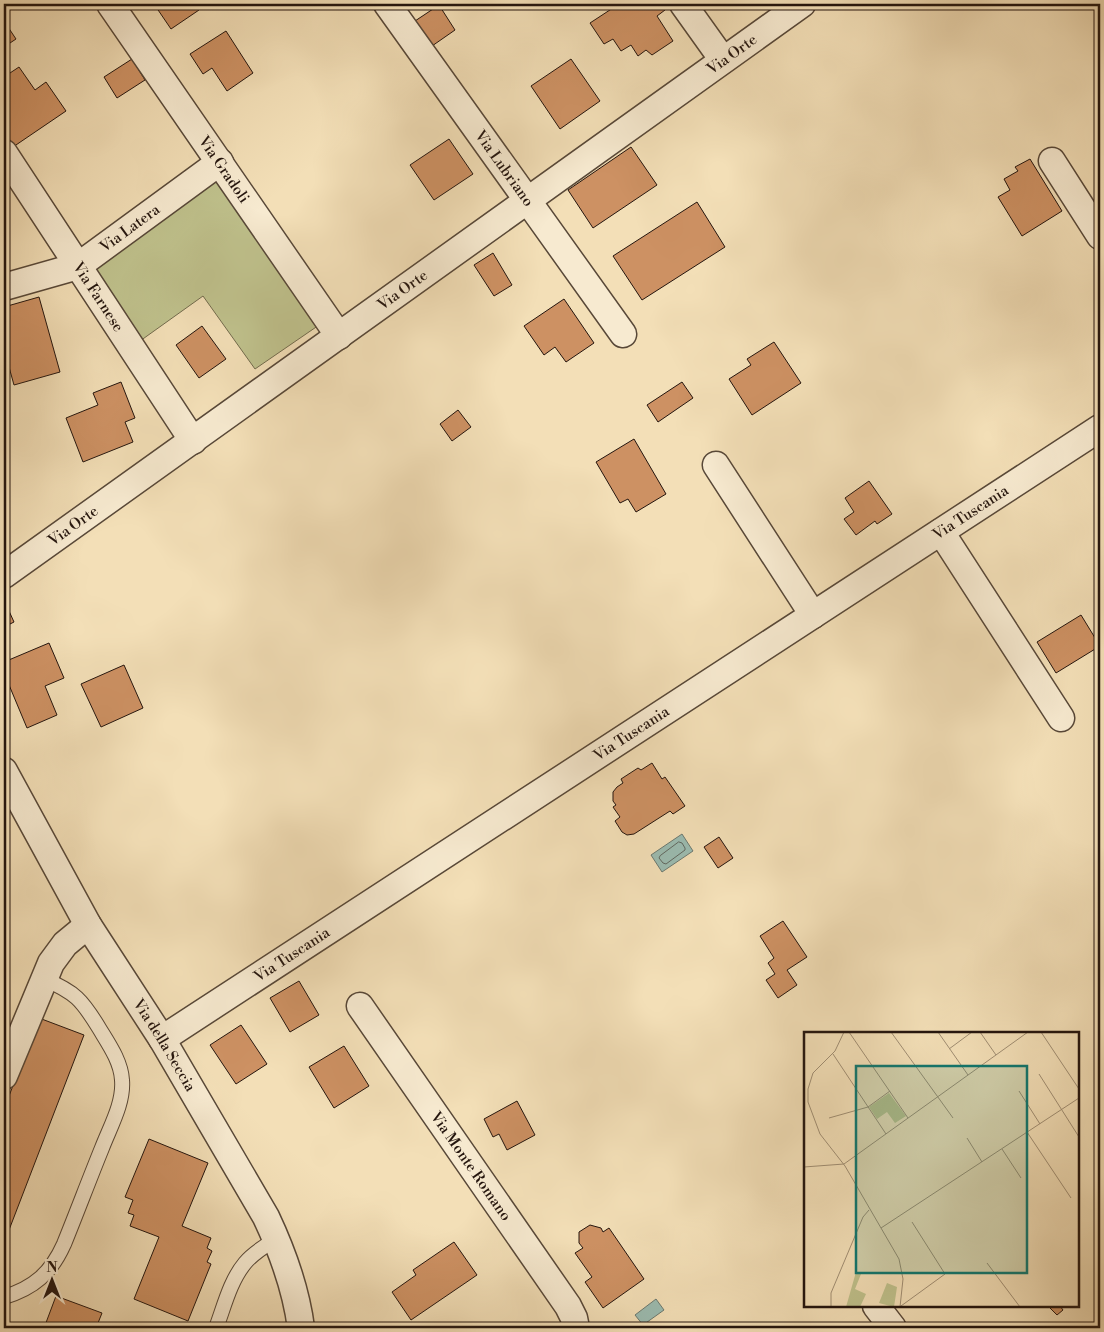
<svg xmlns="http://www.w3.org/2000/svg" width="1104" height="1332" viewBox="0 0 1104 1332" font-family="'Libre Bodoni',serif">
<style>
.green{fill:#bfc18c;stroke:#726b4d}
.water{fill:#9bbcb1;stroke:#6b7970}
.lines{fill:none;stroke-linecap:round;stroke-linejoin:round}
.shore{stroke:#606860;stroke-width:1}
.building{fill:#cd9163;stroke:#24150e}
.service-casing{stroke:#584838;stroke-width:16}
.minor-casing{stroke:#584838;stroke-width:29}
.service{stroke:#f7ead0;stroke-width:14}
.minor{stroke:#f7ead0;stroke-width:26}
.labels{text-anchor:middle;stroke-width:4;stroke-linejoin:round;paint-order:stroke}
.street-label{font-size:15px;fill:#24150e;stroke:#f7ead0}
.inset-road{fill:none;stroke:#a08e73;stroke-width:1}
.view{fill:#0f766e;fill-opacity:0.15;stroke:#0f766e;stroke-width:2.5}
.inset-edge{fill:none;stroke:#24150e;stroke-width:2.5}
</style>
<rect width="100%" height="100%" fill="#f3dfb7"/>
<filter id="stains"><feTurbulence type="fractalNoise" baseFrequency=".004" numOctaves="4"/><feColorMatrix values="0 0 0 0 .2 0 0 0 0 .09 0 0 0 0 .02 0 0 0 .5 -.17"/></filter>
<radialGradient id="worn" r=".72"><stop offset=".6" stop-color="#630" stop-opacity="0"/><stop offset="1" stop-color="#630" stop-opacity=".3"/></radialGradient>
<path class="green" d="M214,172L322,323L255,369L203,296L140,341L84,264Z"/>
<path class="water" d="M682,834L693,851L662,872L651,855Z
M656,1299L664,1310L643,1325L635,1315Z"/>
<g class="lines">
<path class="shore" d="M679,842L682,843L685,848V850L666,864L663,863L659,858L660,856Z"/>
</g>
<path class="building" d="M154,4H195L199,10L171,29Z
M619,4H661L665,10L657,16L673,41L652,55L646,50L638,56L631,45L621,51L613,39L604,44L590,23Z
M439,5L455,30L432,46L415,21Z
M4,21L16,39L4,47Z
M226,31L253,73L227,91L212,68L203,74L190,54Z
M132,59L145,80L117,98L104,77Z
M571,59L600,101L560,129L531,86Z
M19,67L35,90L46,82L66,111L13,147L4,134V77Z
M449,139L473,174L434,200L410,165Z
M631,147L657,185L593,228L568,190Z
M1030,159L1062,211L1022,236L998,197L1010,190L1004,179L1018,171L1015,167Z
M697,202L725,247L642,300L613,256Z
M493,253L512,285L494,296L474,265Z
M39,297L60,372L14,385L4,349V307Z
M564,299L594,343L566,362L555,347L544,355L524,326Z
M202,326L226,359L199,378L176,345Z
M774,342L801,383L752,415L729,379L751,365L747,359Z
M121,382L135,418L125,422L133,442L83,462L66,418L98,405L93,393Z
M682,382L693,398L658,422L647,405Z
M458,410L471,427L452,441L440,424Z
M634,439L666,494L636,512L628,499L620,503L596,462Z
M869,481L892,514L877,524L875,521L856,535L844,519L854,512L845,498Z
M4,600L14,622L4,627Z
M1081,615L1100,646L1056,673L1037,642Z
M49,643L64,678L45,686L57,715L27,728L4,673V662Z
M124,665L143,708L101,727L81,684Z
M652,763L662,779L665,777L685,806L673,814L670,811L634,834L627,835L622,832L615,821L620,817L613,807L616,805L613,801V792L617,787L623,783L621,779L638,768L641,770Z
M719,837L733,858L718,868L704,847Z
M783,921L807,957L787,970L797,985L778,998L766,980L775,974L768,963L774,958L760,936Z
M299,981L319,1015L290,1032L270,998Z
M39,1018L84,1035L4,1243V1109Z
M241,1025L267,1064L236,1084L210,1045Z
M344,1046L369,1086L334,1108L309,1067Z
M517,1101L535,1135L507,1150L499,1134L493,1137L484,1119Z
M149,1139L208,1163L182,1226L211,1238L207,1248L212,1251L207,1262L211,1264L188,1321L134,1299L159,1237L130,1226L134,1215L128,1213L133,1200L125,1197Z
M590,1225L601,1228L603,1232L609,1228L644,1279L603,1308L585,1282L592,1277L575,1253L583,1248L579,1243V1232Z
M454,1242L477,1275L411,1320L392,1292L416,1275L413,1270Z
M56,1296L102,1313L96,1328H44Z
M1048,1306H1060L1063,1310L1057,1315Z"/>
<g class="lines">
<g class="service-casing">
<path id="service" d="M4,1297C34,1288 51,1273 64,1244C77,1212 89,1180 102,1148C110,1127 124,1103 122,1080C121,1061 108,1043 99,1028C82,1000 75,992 44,979
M216,1328C224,1307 230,1281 245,1263C253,1253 265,1246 276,1239"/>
</g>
<g class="minor-casing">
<g id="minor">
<path id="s1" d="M110,4L339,336"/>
<path id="s2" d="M387,4L623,334"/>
<path d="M683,4L723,60"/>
<path id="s3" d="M4,153L193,441"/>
<path d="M1052,161L1100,236"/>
<path id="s4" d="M4,287L78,266L220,162"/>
<path d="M716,465L813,615"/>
<path d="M941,532L1061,718"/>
<path id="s5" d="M4,575L802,4"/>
<path id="s6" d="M4,771L88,925L162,1039L266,1217C283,1253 296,1289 301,1328"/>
<path id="s7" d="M360,1006L568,1306L574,1318L576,1328"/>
<path id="s8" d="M162,1039L1100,428"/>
<path d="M4,1076L51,963L65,944L88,925"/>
<path d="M876,1306L893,1328"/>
</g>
</g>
<use href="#service" class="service"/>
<use href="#minor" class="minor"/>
</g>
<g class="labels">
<g class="street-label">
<text dy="5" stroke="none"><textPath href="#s5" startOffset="895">Via Orte</textPath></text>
<text dy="5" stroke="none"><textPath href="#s1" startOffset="201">Via Gradoli</textPath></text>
<text dy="5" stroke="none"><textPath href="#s2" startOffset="202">Via Lubriano</textPath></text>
<text dy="5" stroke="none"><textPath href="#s4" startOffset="141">Via Latera</textPath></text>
<text dy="5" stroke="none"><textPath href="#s5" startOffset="490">Via Orte</textPath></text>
<text dy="5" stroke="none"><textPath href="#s3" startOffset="172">Via Farnese</textPath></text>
<text dy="5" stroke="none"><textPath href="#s8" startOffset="965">Via Tuscania</textPath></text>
<text dy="5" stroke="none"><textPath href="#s5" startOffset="85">Via Orte</textPath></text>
<text dy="5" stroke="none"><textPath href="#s8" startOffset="560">Via Tuscania</textPath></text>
<text dy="5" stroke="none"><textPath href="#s8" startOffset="155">Via Tuscania</textPath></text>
<text dy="5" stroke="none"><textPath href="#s6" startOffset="318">Via della Seccia</textPath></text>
<text dy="5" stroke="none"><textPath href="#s7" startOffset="195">Via Monte Romano</textPath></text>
</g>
</g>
<g transform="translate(804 1032)">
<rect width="275" height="275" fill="#f3dfb7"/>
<path d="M85,61L102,84L91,91L83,80L73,87L65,75ZM52,240L57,242L51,257L62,262L56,275H42ZM83,251L93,255L90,275L75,271Z" fill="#bfc18c"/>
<path class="inset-road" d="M40,0L31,19L9,41L4,57V70L16,102L41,134L95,227L99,247L96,275M45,0L104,86M87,0L149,86M134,0L164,43M176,0L192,23M237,0L275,57M145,17L168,0M29,22L82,102M235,42L275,105M215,59L236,92M25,86L64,75L86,59M223,100L267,166M163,106L178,130M198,117L217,146M0,135L40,132L224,0M77,196L275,66M183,231L216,275M97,274L141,242L108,190M27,275V261L59,185L65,178"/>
<path class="view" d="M52,34H223V241H52Z"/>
<rect width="275" height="275" class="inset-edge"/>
</g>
<rect width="1104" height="1332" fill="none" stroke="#f3dfb7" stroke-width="20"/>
<rect x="5" y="5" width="1094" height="1322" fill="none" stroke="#24150e" stroke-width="2.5"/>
<rect x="10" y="10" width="1084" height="1312" fill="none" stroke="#24150e"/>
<g transform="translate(52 1280)" stroke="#f7ead0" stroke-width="4" paint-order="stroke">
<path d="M0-4L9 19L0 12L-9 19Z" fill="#24150e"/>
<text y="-8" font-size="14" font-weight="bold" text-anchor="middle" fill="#24150e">N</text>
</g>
<rect width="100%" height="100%" filter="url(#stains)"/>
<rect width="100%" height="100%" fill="url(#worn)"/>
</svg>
